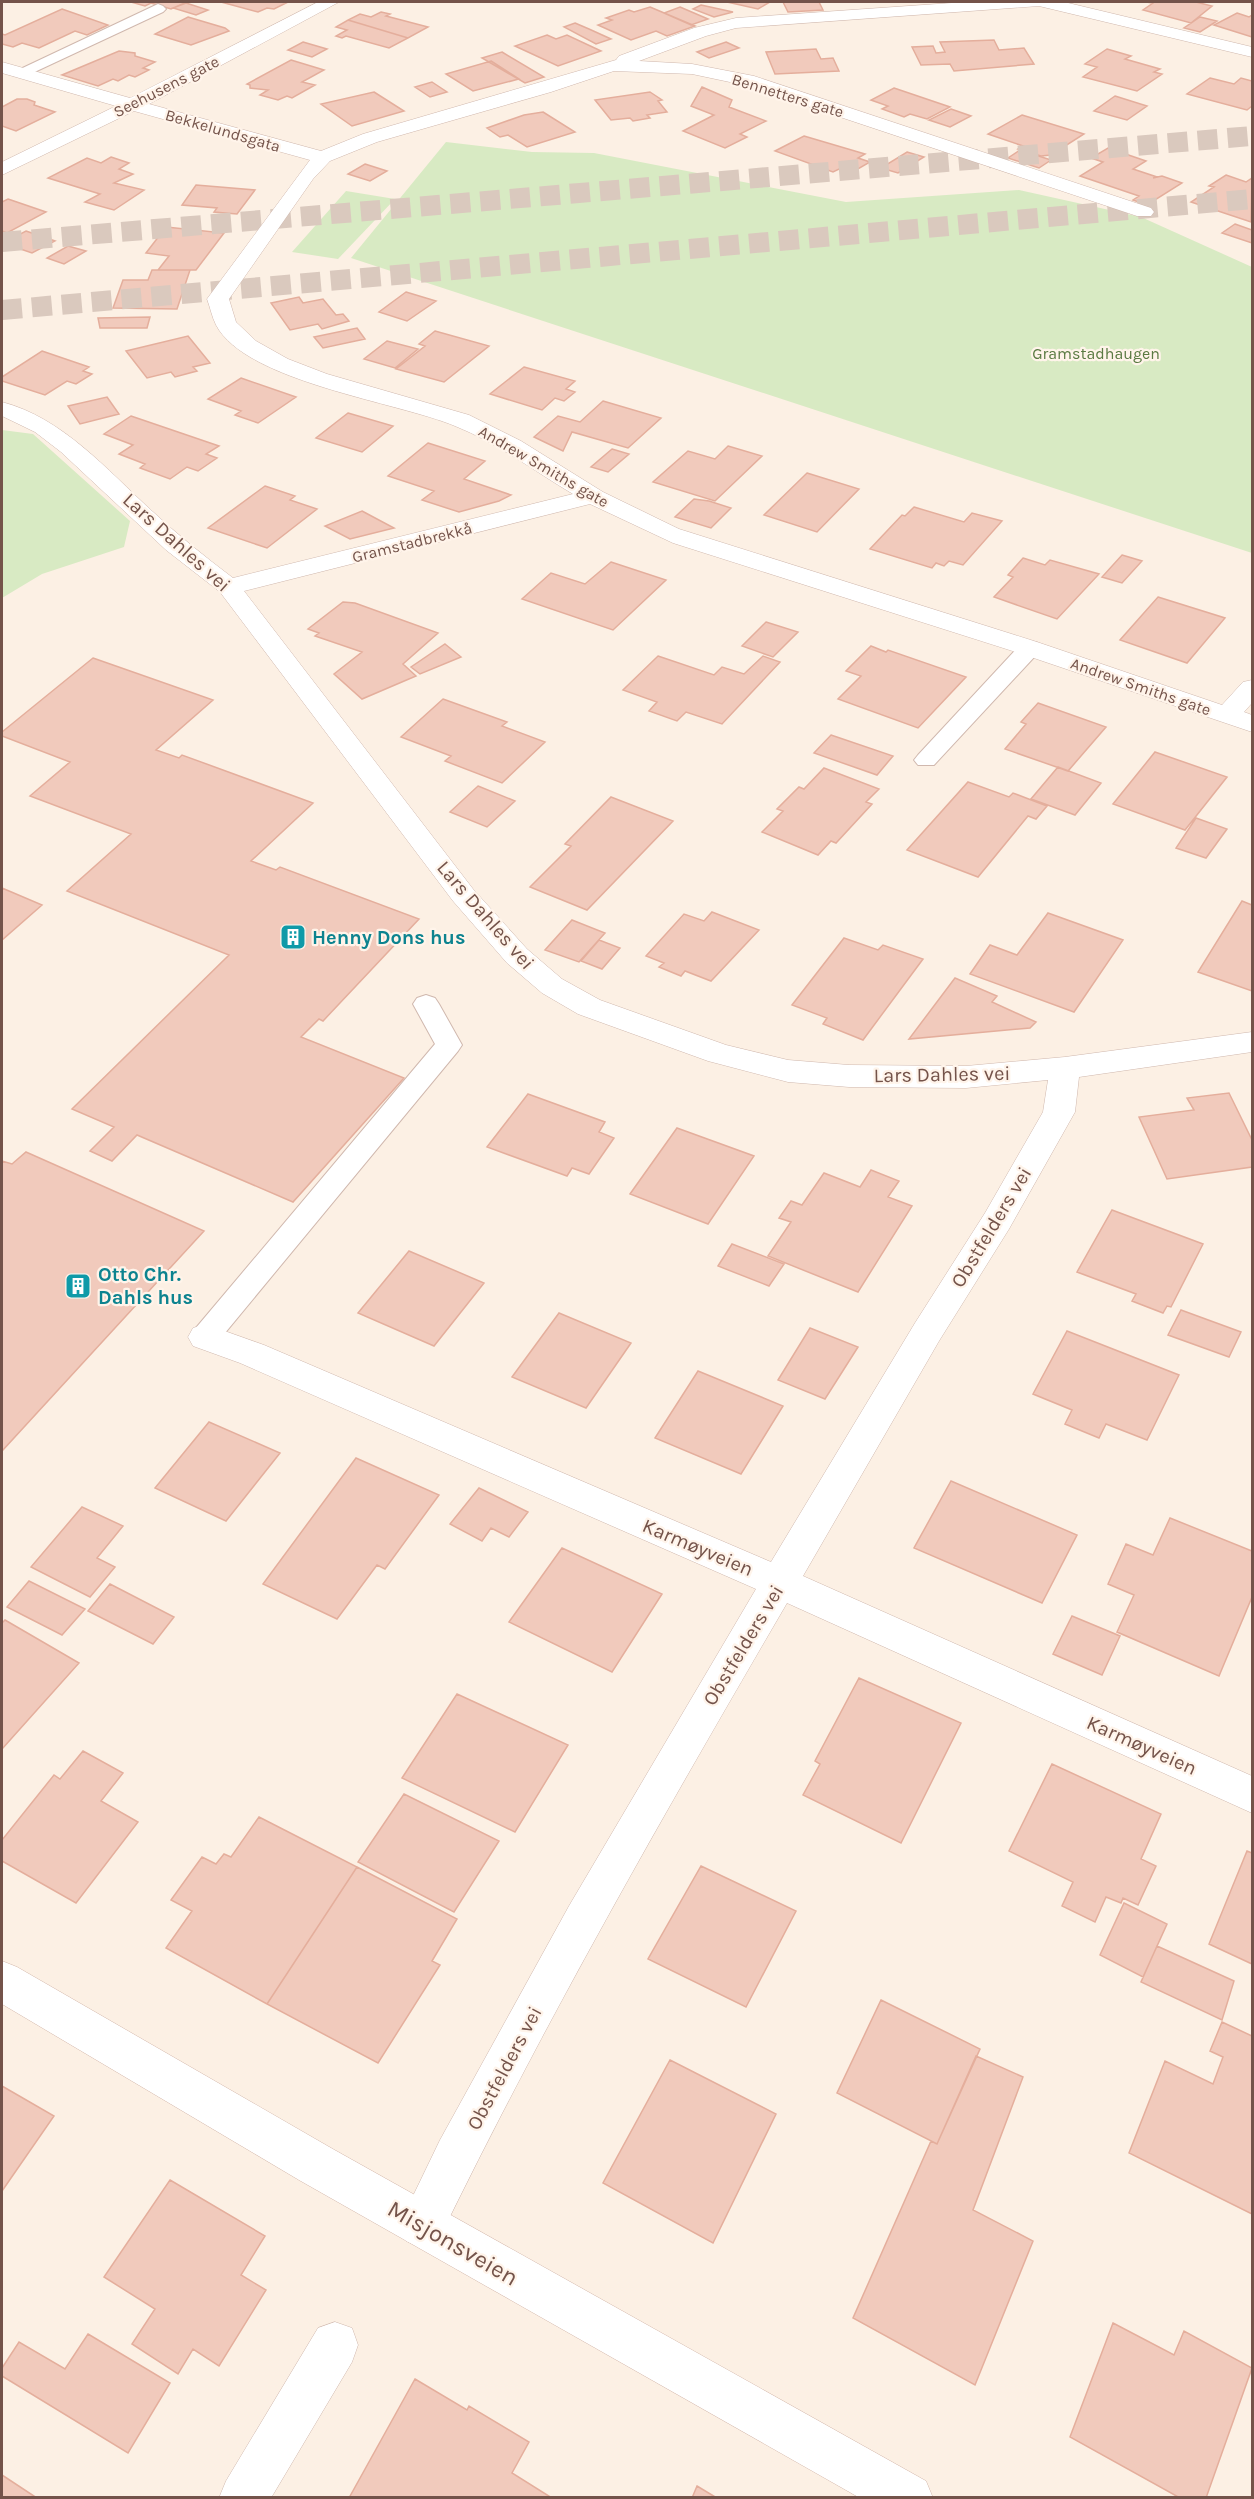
<svg xmlns="http://www.w3.org/2000/svg" width="1254" height="2499" viewBox="0 0 1254 2499" font-family="Karla,sans-serif">
<style>
.green{fill:#d8eac3}
.building{fill:#f1cabc;stroke:#e4ae9c;stroke-width:1.5}
.lines{fill:none;stroke-linecap:round;stroke-linejoin:round}
.motorway-tunnel{stroke:#dac9be;stroke-width:20;stroke-dasharray:20 10;stroke-linecap:butt}
.service-casing{stroke:#d0b8ae;stroke-width:2}
.minor-casing{stroke:#d0b8ae;stroke-width:1}
.secondary-casing{stroke:#d3b7ab;stroke-width:1}
.service{fill:#fff;fill-rule:evenodd}
.minor{fill:#fff;fill-rule:evenodd}
.secondary{fill:#fff;fill-rule:evenodd}
.labels{text-anchor:middle;stroke-width:4.5;stroke-linejoin:round;paint-order:stroke}
.far-street-label{font-size:16px;fill:#74534a;stroke:#fff4ea}
.far-park-label{font-size:16px;fill:#5a7a42;stroke:#fff4ea}
.street-label{font-size:20px;fill:#74534a;stroke:#fff4ea}
.culture-label{font-size:20px;font-weight:bold;fill:#0d838f;stroke:#fff4ea;text-anchor:start}
.near-street-label{font-size:24px;fill:#74534a;stroke:#fff4ea}
</style>
<rect width="100%" height="100%" fill="#fcf0e4"/>
<path class="green" d="M446,142L532,152L594,153L846,202L1019,190L1141,217L1252,267V553L351,258Z
M346,191L395,199L338,259L292,252Z
M2,430L33,434L130,521L124,547L42,574L2,598Z"/>
<path class="building" d="M131,2H187L171,9L151,3L145,6Z
M221,2H281L286,3L274,9L267,8L258,12Z
M727,2H770L758,9Z
M783,2H819L823,10L788,12Z
M1146,2H1196L1212,6L1191,23L1143,10L1153,3Z
M186,3L208,10L196,15L173,8Z
M701,5L733,12L714,17L693,9Z
M650,7L695,26L667,36L656,31L631,40L598,25L612,20L606,18L629,10L634,12Z
M680,7L708,19L691,25L664,13Z
M62,9L108,25L87,35L75,31L39,48L22,43L13,47L2,44V34L5,35Z
M381,12L390,14L386,16L428,27L408,38L348,20L360,14L371,17Z
M1237,13L1249,17L1252,15V37L1214,25Z
M188,17L225,28L229,31L191,45L155,34Z
M1200,17L1217,21L1200,32L1184,28Z
M348,20L408,38L389,48L346,36L342,38L336,36L347,30L336,27Z
M575,23L589,29L611,39L596,44L564,27Z
M547,35L556,39L567,35L601,51L558,66L515,46Z
M994,40L999,50L1024,48L1034,64L954,71L950,64L921,65L912,47L933,46L936,53L945,52L940,42Z
M303,42L327,49L312,57L288,50Z
M726,42L739,48L709,58L697,52Z
M816,49L821,59L833,58L839,71L775,74L766,52Z
M1107,49L1131,56L1125,59L1160,69L1154,72L1162,74L1137,91L1083,77L1097,67L1085,64Z
M119,51L135,53V56L155,62L143,68L149,70L135,77L129,75L118,81L113,79L98,86L62,75Z
M502,52L544,77L525,83L482,58Z
M291,60L324,70L302,82L315,85L292,98L287,96L278,100L260,95L268,90L250,88V85L247,84Z
M491,61L519,79L473,91L446,74Z
M1210,78L1234,84L1241,78L1252,81V106L1247,110L1187,94Z
M432,82L447,92L430,97L415,87Z
M702,87L732,100L729,107L766,121L740,134L747,137L725,148L683,131L714,115L691,106Z
M894,88L950,107L927,119L910,114L904,117L882,109L888,106L871,100Z
M374,92L404,111L352,126L321,104Z
M650,92L662,100L658,101L667,112L647,115L650,118L633,121L630,118L611,120L595,100Z
M1115,96L1147,106L1127,120L1094,111Z
M17,99H27L35,102L34,105L55,112L16,131L2,126V107Z
M951,109L971,116L950,127L929,120Z
M543,112L575,132L527,147L508,135L500,137L487,128L524,115Z
M1022,115L1084,134L1051,155L1041,156L1018,149L1023,146L988,134Z
M804,136L865,154L858,158L870,162L851,173L839,169L833,172L775,151Z
M1108,148L1146,161L1133,169L1157,177L1153,178L1162,176L1182,183L1147,205L1133,200L1139,196L1080,176L1103,162L1091,158Z
M1020,150L1051,160L1039,168L1008,158Z
M907,152L924,157L898,173L881,168Z
M111,157L129,163L119,169L133,174L114,183L144,190L114,210L85,202L100,194L48,178L87,158L101,163Z
M365,164L387,171L370,181L348,174Z
M1226,175L1246,182L1252,178L1251,222L1191,202L1214,187L1209,186Z
M196,185L255,190L237,214L214,212L217,208L182,205Z
M8,199L46,212L7,233L2,231V202Z
M1235,224L1252,230V243L1222,233Z
M166,227L224,233L196,270H158L169,256L146,253Z
M26,231L55,241L32,253L3,243Z
M68,246L86,251L64,264L47,258Z
M152,270H190L177,309L113,308L123,280H148Z
M406,292L436,301L407,321L379,312Z
M299,297L303,303L323,299L336,315L343,314L349,321L322,329L318,324L290,330L271,303Z
M150,317L147,328H100L98,318Z
M357,328L365,339L323,348L314,337Z
M435,331L489,346L444,382L396,369L425,346L419,344Z
M188,336L210,363L193,367L197,371L175,377L171,372L147,378L126,351Z
M387,341L418,349L395,368L364,359Z
M42,351L89,367L83,371L92,374L76,384L67,381L45,395L2,381V377Z
M524,367L575,381L566,389L575,392L564,401L555,398L542,410L490,394Z
M241,378L296,397L258,423L235,415L241,411L208,399Z
M107,397L119,414L80,424L68,406Z
M603,401L661,418L628,448L572,432L563,451L534,437L558,416L580,422Z
M348,413L393,426L362,452L316,438Z
M131,416L219,446L206,454L217,458L198,471L187,467L170,479L140,468L145,464L119,454L133,445L104,434Z
M428,443L485,461L464,479L511,495L499,501L459,512L422,500L434,491L388,476Z
M728,446L762,456L715,501L653,482L688,451L715,459Z
M612,449L629,454L608,472L591,467Z
M807,473L859,489L817,532L764,515Z
M265,486L295,496L290,500L317,509L267,548L208,528Z
M694,499L709,501L731,508L711,528L675,517Z
M914,507L964,522L972,513L1002,521L963,565L949,561L944,566L936,563L932,568L870,549L902,515L905,516Z
M362,511L394,528L350,539L325,526Z
M1122,555L1142,561L1122,583L1102,577Z
M1023,558L1045,565L1050,560L1099,574L1057,619L994,597L1013,577L1008,575Z
M611,562L666,580L613,630L522,599L551,573L585,584Z
M1158,597L1225,618L1187,663L1120,640Z
M343,602L355,603L438,633L403,664L416,676L362,699L334,674L362,652L315,636L319,633L308,629Z
M766,622L798,632L773,657L742,646Z
M445,644L461,657L420,674L411,667Z
M871,646L886,652L888,650L966,677L918,728L838,699L861,676L846,671Z
M658,656L714,675L722,667L744,674L763,656L780,662L722,724L686,712L677,721L649,711L657,702L623,690Z
M93,658L213,700L156,750L179,758L182,755L313,803L251,861L276,870L280,867L419,919L323,1021L319,1019L301,1037L404,1078L293,1202L137,1135L112,1161L90,1151L114,1127L72,1109L229,955L67,891L131,834L30,796L70,762L2,736V732Z
M443,699L507,722L502,726L545,742L502,783L445,761L451,756L401,737Z
M1038,703L1106,727L1068,771L1005,749L1026,724L1021,722Z
M831,735L893,756L877,775L814,753Z
M1155,752L1227,777L1185,830L1113,804Z
M1058,767L1101,783L1075,815L1031,799Z
M824,768L879,789L866,802L872,804L836,843L831,841L818,855L762,832L783,811L777,809L799,787L804,789Z
M968,782L1009,797L1013,793L1047,806L1036,819L1028,816L978,877L907,850Z
M478,786L515,801L487,827L450,812Z
M611,797L673,821L587,910L530,887L571,846L565,844Z
M1196,818L1227,829L1206,858L1176,848Z
M2,888L42,905L2,940Z
M1242,901L1252,905V991L1198,972Z
M712,912L759,930L711,981L685,971L681,976L659,967L664,963L646,956L684,914L704,921Z
M1048,913L1123,940L1074,1012L970,974L990,945L1017,955Z
M572,920L605,933L579,962L545,950Z
M844,938L878,950L883,945L923,959L863,1040L823,1024L827,1018L792,1005Z
M599,940L620,948L602,969L581,961Z
M955,978L997,996L992,1002L1036,1022L1030,1028L909,1039Z
M1229,1093L1252,1140V1167L1167,1179L1139,1117L1194,1110L1187,1098Z
M528,1094L605,1122L599,1132L614,1138L589,1174L572,1168L567,1176L487,1147Z
M677,1128L754,1156L708,1224L630,1194Z
M26,1152L204,1231L2,1451V1161L12,1164Z
M871,1170L899,1181L888,1197L912,1206L858,1292L768,1256L791,1222L779,1218L791,1201L802,1205L824,1173L860,1187Z
M1112,1210L1203,1244L1171,1307L1167,1306L1163,1313L1132,1301L1136,1294L1077,1272Z
M732,1244L784,1264L769,1286L718,1266Z
M409,1251L484,1283L434,1346L358,1313Z
M1181,1310L1241,1332L1229,1357L1168,1335Z
M559,1313L631,1343L586,1408L512,1377Z
M810,1328L858,1347L825,1399L778,1380Z
M1067,1331L1179,1375L1147,1440L1106,1424L1099,1438L1065,1424L1072,1410L1033,1394Z
M698,1371L783,1406L741,1474L655,1438Z
M209,1422L280,1453L226,1521L155,1488Z
M356,1458L439,1495L385,1569L377,1565L337,1619L263,1584Z
M951,1481L1077,1535L1042,1603L914,1548Z
M479,1488L528,1512L509,1537L491,1528L482,1541L450,1524Z
M82,1507L123,1526L97,1558L115,1567L90,1597L31,1567Z
M1170,1518L1252,1551V1597L1219,1676L1117,1632L1134,1595L1108,1584L1126,1544L1153,1555Z
M562,1548L662,1594L612,1672L509,1622Z
M29,1581L85,1609L62,1635L7,1607Z
M110,1584L174,1617L153,1644L88,1611Z
M1072,1616L1120,1636L1102,1675L1053,1654Z
M5,1620L79,1663L2,1749V1623Z
M859,1678L961,1723L901,1843L803,1795L820,1764L815,1761Z
M457,1694L568,1745L515,1832L402,1778Z
M83,1751L123,1773L101,1801L138,1822L76,1903L2,1861V1840L54,1775L60,1779Z
M1052,1764L1161,1814L1141,1859L1156,1866L1138,1905L1123,1898L1121,1903L1106,1897L1095,1922L1062,1906L1073,1882L1009,1851Z
M404,1794L499,1841L454,1912L358,1862Z
M259,1817L357,1867L267,2004L166,1948L192,1911L171,1900L202,1857L216,1864L224,1854L231,1857Z
M1247,1851L1252,1853V1964L1209,1944Z
M701,1866L796,1911L746,2007L648,1959Z
M357,1867L457,1919L432,1961L440,1965L378,2063L267,2004Z
M1124,1903L1167,1924L1143,1977L1100,1955Z
M1157,1946L1234,1981L1222,2020L1141,1982Z
M881,2000L980,2049L937,2144L837,2093Z
M1222,2022L1252,2036V2214L1129,2153L1165,2061L1213,2084L1223,2057L1210,2051Z
M976,2056L1023,2077L973,2210L1033,2241L975,2385L853,2318L931,2141L937,2144Z
M670,2060L776,2114L713,2243L603,2183Z
M2,2086L54,2116L2,2191Z
M170,2180L265,2236L241,2275L266,2290L219,2366L193,2349L178,2374L132,2344L155,2309L104,2277Z
M1113,2323L1174,2355L1184,2331L1252,2368L1206,2498H1180L1070,2437Z
M88,2334L170,2383L128,2453L2,2376V2368L19,2342L65,2369Z
M415,2379L467,2410L469,2406L529,2442L512,2473L552,2498H349Z
M2,2475L37,2498H2Z
M697,2486L717,2498H692Z"/>
<g class="lines">
<path class="motorway-tunnel" d="M2,242L1252,136
M2,310L1252,199"/>
<g class="service-casing">
<path id="service" d="M158,4L163,6L166,9L163,12L26,76H14L12,73Z
M1030,641L1038,643L1041,648L1038,653L934,765H918L914,760L918,755L1022,643Z
M426,995L435,998L439,1004L462,1045L458,1051L215,1345L205,1348L195,1345L190,1337L195,1329L435,1044L413,1004L417,998Z"/>
</g>
<g class="minor-casing">
<path id="minor" d="M318,2H339L149,104L321,151L363,134L616,60L619,56L694,28L736,18L966,2H1064L1252,47V57L1039,6L736,28L706,36L639,61L692,64L754,76L1151,208L1154,212L1151,216H1137L744,85L692,74L614,71L551,92L377,142L330,161L313,179L229,299L236,322L256,341L288,359L327,374L469,415L521,441L603,492L679,529L1037,642L1222,705L1243,682L1252,680V703L1244,712L1252,715V732L1019,653L673,543L590,504L244,591L473,889L527,949L562,979L600,1000L726,1045L788,1060L849,1065L966,1066L1065,1057L1252,1032V1052L1079,1077L1075,1112L1009,1229L939,1341L803,1576L1252,1776V1813L787,1603C665,1812 544,2023 438,2241L422,2248L406,2241L399,2225L440,2140L569,1906L756,1589L240,1363L193,1346L188,1337L193,1328L205,1324L264,1345L771,1562L915,1323L985,1213L1043,1112L1048,1080L966,1088L849,1087L788,1082L708,1061L578,1014L542,993L507,963L453,901L220,592L166,550L61,452L35,432L2,416V402C63,418 107,470 152,511C178,535 205,557 233,578L573,494C534,471 498,443 455,426C398,402 246,382 216,325C212,317 210,307 207,299L310,160L134,111L2,175V162L116,106L2,73V62L130,98Z
M335,2322L352,2328L358,2345L352,2362L271,2498H219L226,2481L318,2328Z"/>
</g>
<g class="secondary-casing">
<path id="secondary" d="M2,1961L17,1967L331,2148L926,2481L933,2498H860L299,2180L2,2004Z"/>
</g>
<use href="#service" class="service"/>
<use href="#minor" class="minor"/>
<use href="#secondary" class="secondary"/>
</g>
<defs>
<g id="building-square" transform="scale(1.35)"><rect x="-9" y="-9" width="18" height="18" rx="4" fill="#0f9aa8" stroke="#fff4ea"/><path d="M-4-6H4V6H1V3H-1V6H-4ZM-2.5-4.3h1.7v1.8h-1.7ZM.8-4.3h1.7v1.8H.8ZM-2.5-1h1.7V.8h-1.7ZM.8-1h1.7V.8H.8Z" fill="#fff"/></g>
</defs>
<g fill-rule="evenodd">
<use href="#building-square" x="293" y="937"/>
<use href="#building-square" x="78" y="1286"/>
</g>
<g class="labels">
<g class="far-street-label">
<text transform="translate(166 86) rotate(-27)" y="6">Seehusens gate</text>
<text transform="translate(788 95) rotate(17)" y="6">Bennetters gate</text>
<text transform="translate(223 130) rotate(16)" y="6">Bekkelundsgata</text>
<text transform="translate(544 466) rotate(30)" y="6">Andrew Smiths gate</text>
<text transform="translate(412 542) rotate(-14)" y="6">Gramstadbrekkå</text>
<text transform="translate(1141 686) rotate(19)" y="6">Andrew Smiths gate</text>
</g>
<g class="far-park-label">
<text x="1096" y="359">Gramstadhaugen</text>
</g>
<g class="street-label">
<text transform="translate(177 542) rotate(42)" y="7">Lars Dahles vei</text>
<text transform="translate(486 915) rotate(49)" y="7">Lars Dahles vei</text>
<text transform="translate(942 1074) rotate(-1)" y="7">Lars Dahles vei</text>
<text transform="translate(991 1227) rotate(-59)" y="7">Obstfelders vei</text>
<text transform="translate(698 1547) rotate(23)" y="7">Karmøyveien</text>
<text transform="translate(743 1645) rotate(-59)" y="7">Obstfelders vei</text>
<text transform="translate(1142 1745) rotate(24)" y="7">Karmøyveien</text>
<text transform="translate(504 2068) rotate(-62)" y="7">Obstfelders vei</text>
</g>
<g class="culture-label">
<text x="312" y="944">Henny Dons hus</text>
<text x="98" y="1281">Otto Chr.<tspan x="98" dy="23">Dahls hus</tspan></text>
</g>
<g class="near-street-label">
<text transform="translate(453 2243) rotate(30)" y="8">Misjonsveien</text>
</g>
</g>
<rect width="1254" height="2499" fill="none" stroke="#74534a" stroke-width="6"/>
</svg>
